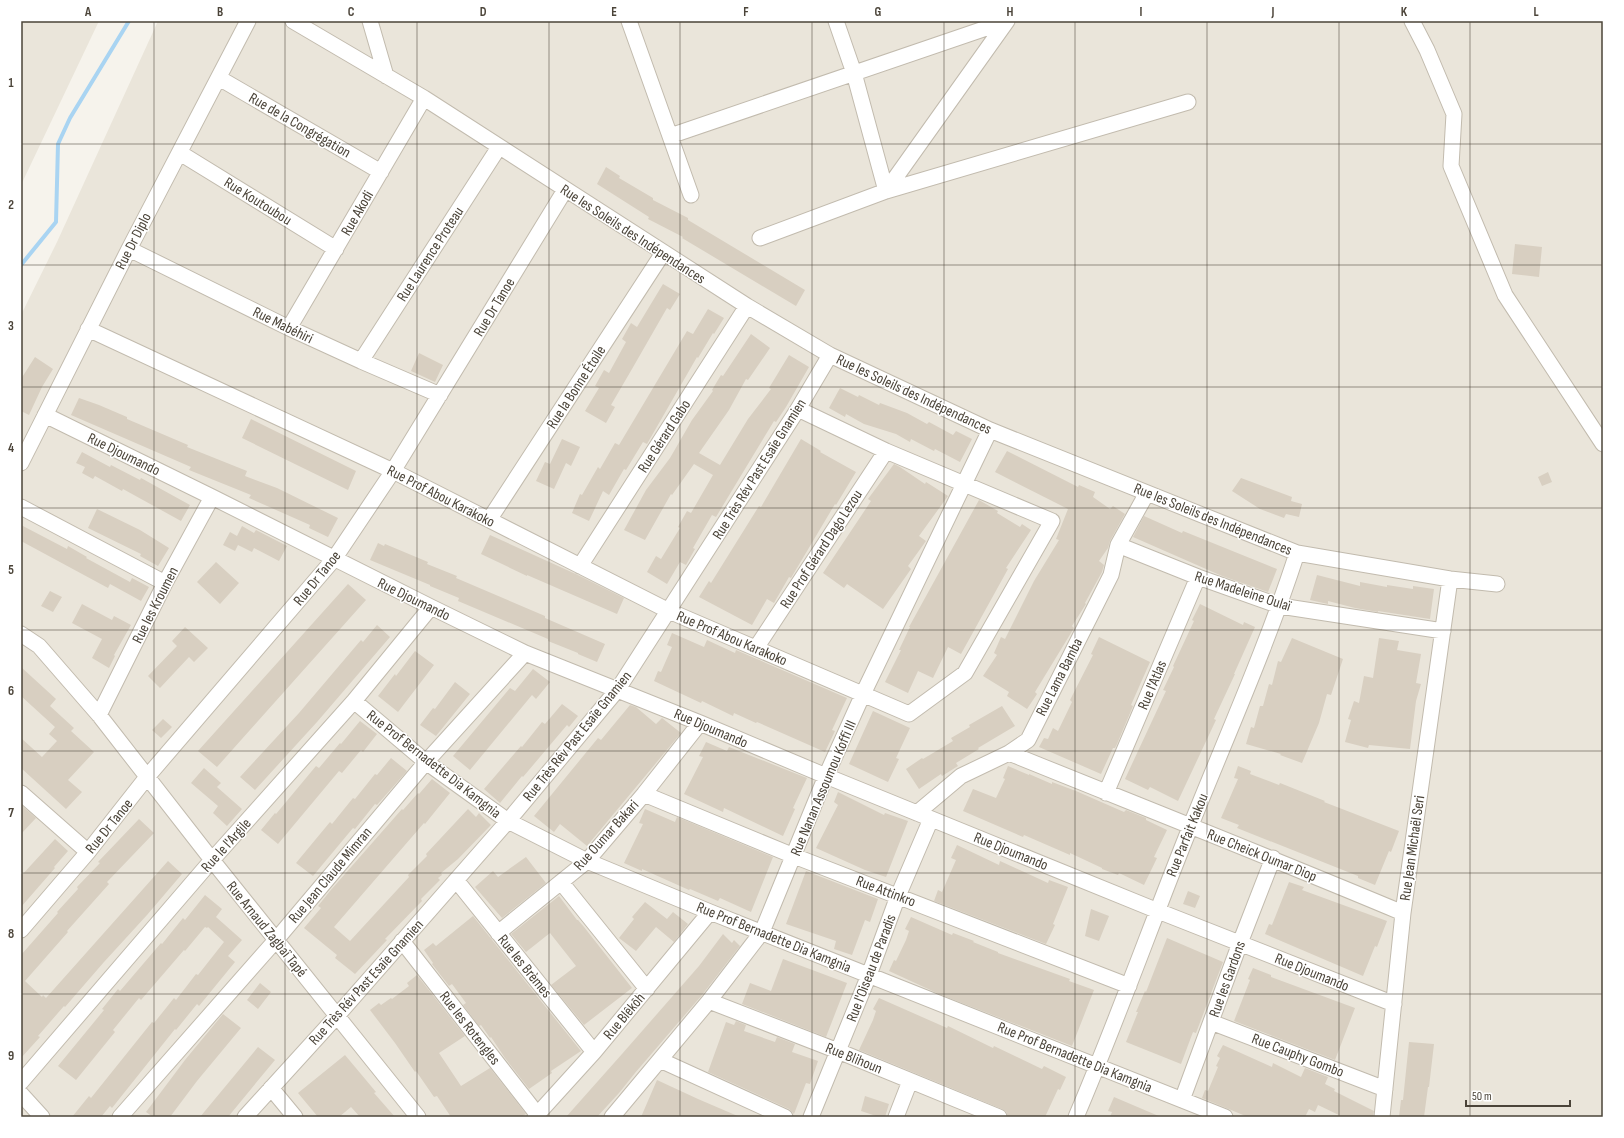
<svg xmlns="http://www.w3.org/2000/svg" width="1624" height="1138" viewBox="0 0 1624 1138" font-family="'Sofia Sans Condensed',sans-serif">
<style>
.residential{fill:#eae5da}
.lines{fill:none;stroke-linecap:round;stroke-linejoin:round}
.stream{stroke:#a9d4f2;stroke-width:4}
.building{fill:#d8cfc1}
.street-casing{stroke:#c2bbae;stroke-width:17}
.street{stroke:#fff;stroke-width:15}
.grid{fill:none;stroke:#4b4439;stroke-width:1;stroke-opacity:0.55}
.labels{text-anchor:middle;stroke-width:3;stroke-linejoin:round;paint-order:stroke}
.street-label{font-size:15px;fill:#4b4439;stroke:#fff}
.neatline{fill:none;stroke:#4b4439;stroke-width:1.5}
.grid-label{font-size:13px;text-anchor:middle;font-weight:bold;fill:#4b4439}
</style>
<rect width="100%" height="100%" fill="#f6f3ec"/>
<path class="residential" d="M21,21H99L21,185Z
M158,21H1603V1117H21V315L57,242Z"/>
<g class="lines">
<path class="stream" d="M21,265L56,222L58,144L70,118L129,21"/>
</g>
<path class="building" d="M606,167L620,176L619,178L653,198V200L688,218V220L805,290L796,306L682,238L683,237L648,219L649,217L597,184Z
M1515,244L1542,247L1539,277L1512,274Z
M663,284L680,294L670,310L667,308L632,369L611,405L615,407L606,423L585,411L599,388L595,386L604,370L609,373L626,342L622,339L631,323L637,327Z
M708,309L724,318L714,334L713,333L698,358L697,357L647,444L643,442L626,470L624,469L609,495L603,491L589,521L572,513L580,494L582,495L598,467L600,469L615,443L619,445L687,331L693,334Z
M751,334L770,348L748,380L746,379L729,410L699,453L720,465L748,419L771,389L769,388L789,355L809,367L786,407L776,422L774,421L716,517L712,515L693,548L695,549L686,565L680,562L667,584L647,572L656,556L661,559L680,528L678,527L687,511L691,513L713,475L694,464L672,495L671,494L645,540L624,530L646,490L670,458L692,420L713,391L712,390L721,375L723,376Z
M419,353L443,365L435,382L411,371Z
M35,357L53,369L42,387L29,415L21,411V379Z
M840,388L858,397L859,395L879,405L880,403L907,413L927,424L929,422L953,435L956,431L972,439L960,462L935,449L934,451L911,439L910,442L896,434L864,424L846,414L845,417L829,408Z
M79,398L99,405L127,417V419L188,445L187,447L247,471L245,476L277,488L338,518L328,537L309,528L310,525L249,498L251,495L189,470L191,467L71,415Z
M251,419L356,471L348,490L242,438Z
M562,439L580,447L571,466L566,463L554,489L536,481L545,462L550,464Z
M801,439L821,451L820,452L856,472L836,505L835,504L791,578L789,577L774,603L767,599L752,625L699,597L709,581L711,583L759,506L761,507Z
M1007,451L1078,487L1079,485L1095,492L1093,497L1110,509L1113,506L1125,514L1110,541L1108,548L1099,561L1104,565L1102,572L1085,603L1086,604L1072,626L1074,628L1035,692L1037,694L1027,709L1007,696L1009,692L983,676L997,655L994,653L1001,637L1005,639L1034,581L1059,540L1056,539L1068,509L995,472Z
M82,452L110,467L111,465L140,480L141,478L190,505L181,521L123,489L122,491L95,476L93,479L82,473L85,467L76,463Z
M894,464L900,467L925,484L926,482L948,496L919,536L926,541L908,566L911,569L883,609L847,584L844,588L823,573L871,501L868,499Z
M1548,472L1552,482L1542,486L1538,477Z
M1241,478L1292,497L1291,501L1302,504L1299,517L1286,514L1284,518L1260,509L1232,491Z
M979,500L998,511L997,513L1020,527L1022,524L1031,530L1006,568L1008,569L961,654L948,647L933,678L918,671L908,693L885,682L901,650H899L910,627H909Z
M97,509L140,530L169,548L158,566L140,556L141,554L88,528Z
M1144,516L1182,533L1183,531L1277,569L1268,592L1222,576L1133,537Z
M21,525L67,549L68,546L87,557L86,558L130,582L132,578L149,587L141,601L110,584L108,588L21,541Z
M242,526L254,533L256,530L287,546L279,561L254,548L252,552L238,545L235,551L223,545L230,532L237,536Z
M490,535L578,575L624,598L617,614L527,575V576L481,554Z
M378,543L384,546L385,544L428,562L427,564L457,576L456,578L545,616V618L605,644L597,662L578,654V653L548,641V639L458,601L459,598L430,586V585L370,560Z
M216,562L239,583L220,604L197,582Z
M1317,575L1360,586V582L1387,587V585L1413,589V586L1434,589L1430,619L1378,611V612L1355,608L1328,601V604L1310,600Z
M348,584L366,600L217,767L198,751Z
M50,591L62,597L53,612L41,606Z
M82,604L112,620L114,616L131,625L114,655L115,656L109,668L92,658L102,639L72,623Z
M1200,604L1243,625L1244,622L1255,627L1234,674H1235L1214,719L1216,720L1178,801L1150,787L1148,790L1125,779L1166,691L1163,690L1174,667L1173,666L1194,621L1192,620Z
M377,625L390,637L317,722L255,790L240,777L299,713L361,640L363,642Z
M185,627L208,648L194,662L189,657L160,688L148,676L177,646L172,641Z
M672,633L704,647L707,640L735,653L736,650L847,698L832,730L835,731L825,752L757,722L756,723L734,713L733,716L702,701L701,703L654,681L658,671L661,672L672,647L667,645Z
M1099,637L1150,662L1131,705L1133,706L1117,744L1115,748H1113L1101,774L1039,747L1044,738L1048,739L1053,728L1058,731L1072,702L1070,700L1093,655L1091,654Z
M1292,638L1343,659L1331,695L1327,694L1319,723L1302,763L1280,755L1281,754L1246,744L1251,727L1254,728L1260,706H1263L1269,684L1272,685L1278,661L1281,662Z
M1379,638L1399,641L1397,650L1421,654L1416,683L1421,684L1416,701L1410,749L1369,745L1368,748L1345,742L1351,720L1348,719L1354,701L1359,703L1364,676L1373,678Z
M415,651L434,665L398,712L378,696L395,674L396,676Z
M21,667L56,699L50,706L74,728L71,731L94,752L68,780L82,792L66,809L21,768V738L42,757L57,741L49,734L55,727L21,696Z
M533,669L550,682L536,699L532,695L470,770L453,756L510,688L515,691Z
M455,682L470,694L436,736L420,725L433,708L435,709Z
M562,704L578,716L569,727L567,725L523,777L522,776L500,803L484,789L521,746L522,747L542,722L545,724Z
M630,705L636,707L656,724L662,718L681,733L587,846L560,824L554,832L534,816L598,738L601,740Z
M1002,706L1015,726L978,748L979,749L956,763L958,766L942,776L941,774L919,789L906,769L922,758L923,759L953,741L951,738L970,727L969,725Z
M873,711L910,728L896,758L899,759L888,782L849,764Z
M163,719L172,727L161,738L152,730Z
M360,721L377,734L363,752L361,750L342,773L339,771L278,844L261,830L275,813L276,814L316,766L319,768L340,743L341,744Z
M706,742L727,751L729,747L807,778L793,808L795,809L783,836L724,808L723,812L684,794L703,757L699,756Z
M391,758L407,771L377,805L375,804L355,829L353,828L313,876L296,863L330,822L332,824L353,798L355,799L375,774L377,775Z
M1008,766L1029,775V774L1052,784V782L1076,791L1124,812L1126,810L1146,818V820L1167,830L1154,857L1157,858L1144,885L1119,873L1118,875L1102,869V868L1070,853V855L1024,835L1023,837L963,811L973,789L996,798L1005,779L1003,778Z
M1238,766L1251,771L1250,774L1279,785L1280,783L1325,801L1324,802L1399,831L1391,852L1389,851L1375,885L1358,878V876L1237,828L1239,825L1221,818L1238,779L1234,778Z
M204,768L221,783L217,787L242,809L227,826L213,813L218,806L191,783Z
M432,779L450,793L425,824L424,823L334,927L350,941L409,877L408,875L427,856L426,854L468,809L476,817L479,813L491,825L458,859L441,873L442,875L438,878L440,880L421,899L422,901L385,939L387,940L355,974L335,958L337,955L304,928L321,908L318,906L330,891L402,809L403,810L418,793L419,794Z
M838,792L884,815L885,813L908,821L886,877L865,870L816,848L838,805L834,802Z
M21,805L36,818L21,834Z
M645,809L675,822L677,817L773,857L751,912L720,898L718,901L690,889L689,890L642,869V871L624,863L643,824L639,823Z
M139,819L154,833L107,882L109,884L67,931L68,932L25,981L42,997L43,995L46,998L168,861L182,874L147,915L104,962L65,1007L64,1006L38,1036L40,1037L21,1058V955L58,913L57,912L78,889L77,887L100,863L98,862Z
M55,839L68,851L54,867L55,868L21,907V876Z
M957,845L999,865L1000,861L1048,883L1049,880L1068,887L1053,924L1055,925L1046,944L934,901L938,890L942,892L956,860L951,858Z
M526,857L546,883L502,918L475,887L493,871L498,877Z
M806,871L878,899L870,922L865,920L852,955L834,949L836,941L786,924Z
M1289,882L1304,887L1302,890L1387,921L1377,947L1375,946L1363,976L1265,934L1269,924L1272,925Z
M1188,891L1200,896L1195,908L1183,904Z
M205,895L222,909L216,917L242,940L228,956L235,962L199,1006L197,1004L176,1030L175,1029L112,1108L110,1106L101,1117H72L89,1096L91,1098L152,1022L154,1023L174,998L176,1000L196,974L198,975L224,942L208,927L207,928L205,927L185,951L184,950L141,1000L139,998L113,1030L115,1032L76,1080L58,1066L104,1010L102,1009L118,989L120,991L161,943L162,944L183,918L185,920Z
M559,896L577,920H578L584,927L632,988L584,1025L551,985L576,966L550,933L526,952L511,934Z
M645,902L667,919L673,912L688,924L674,942L656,927L636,951L619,938L634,919L632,917Z
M1091,909L1109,916L1099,941L1085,936Z
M473,916L581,1051L551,1071L552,1073L529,1089L505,1058L491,1037L490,1038L481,1025L479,1026L463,1005L466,1003L452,984L449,986L432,964L433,963L424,950L433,943L436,946Z
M911,917L952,935L953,933L974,941L973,942L998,952V953L1070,979L1069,981L1094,990L1072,1046L939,994L889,971L894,960L896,961L906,940L909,931L905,929Z
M723,934L732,943L734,940L740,946L702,995L635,1073L619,1093L597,1117H566L622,1054L699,966Z
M1167,938L1223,962L1196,1033L1193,1032L1181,1064L1126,1042L1138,1012H1136L1145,991L1146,992Z
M783,959L847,983L826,1037L742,1004L750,983L771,991Z
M1253,968L1271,975V977L1355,1008L1335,1060L1234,1021L1250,980L1248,979Z
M417,975L465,1036L439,1053L461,1086L490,1068L526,1114L521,1117H451L437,1096L434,1097L416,1071L415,1072L395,1043L370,1010L379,1003L381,1005L391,998L392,999L409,986L407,983Z
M260,983L271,992L258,1009L247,1000Z
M879,998L947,1028L948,1026L993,1048L994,1046L1042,1069L1044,1066L1066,1077L1060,1090L1058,1089L1045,1117H1008L1006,1112L1002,1109L859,1050L873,1020L876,1011L873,1009Z
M223,1014L241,1028L197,1081L170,1117H153L146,1112L185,1060Z
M736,1021L746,1025L744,1031L775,1042L777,1037L795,1044L792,1052L818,1061L810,1084L806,1083L794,1114L789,1109L708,1072L726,1022L734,1025Z
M1409,1042L1434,1044L1429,1087H1428L1424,1117H1399L1401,1100H1403Z
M1223,1045L1272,1067L1273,1063L1301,1077L1305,1068L1328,1077L1325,1084L1335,1089L1334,1091L1374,1111L1373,1117H1343L1318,1105L1315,1112L1309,1109L1305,1117H1248L1202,1098L1205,1090L1208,1091L1218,1067L1216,1066L1220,1058L1217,1056Z
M258,1047L275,1060L260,1078L228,1117H200Z
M345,1055L376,1092L374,1093L395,1117H360L351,1107L339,1117H318L298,1093Z
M657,1080L698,1099L740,1117H641Z
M865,1096L889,1104L885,1117H879L861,1111Z
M1114,1097L1161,1117H1110L1112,1112L1108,1111Z"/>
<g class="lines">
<g class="street-casing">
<path id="street" d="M293,21L424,98L747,306L830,355L990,430L1297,553L1450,579L1497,584
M370,21L386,76
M629,21L691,195
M836,21L854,73L886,191
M1412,21L1427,50L1454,114L1451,166L1505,295L1603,444
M219,78L381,172
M670,136L1007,21
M180,153L336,249
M886,191L1007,21
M760,238L886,191L1188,102
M129,249L289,328L361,361L440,395
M289,328L424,98
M88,329L393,471L669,611L909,714L965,673L1052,521L886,451L798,409
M361,361L499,147
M45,415L212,497L431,607L525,653L700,723L826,776L1158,911L1394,1004
M21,463L129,249L248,21
M21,507L165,583
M489,520L663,253
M1118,545L1198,577L1280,606L1443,631
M580,566L747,306
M21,634L39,646L99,715L212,860L418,1117
M756,648L886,451
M354,701L426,762L508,821L587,861L710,912L1225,1117
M99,715L165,583L212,497
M1009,753C1140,806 1272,858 1403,913
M21,793L88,852
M1106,793L1198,577
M644,794L794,856L1129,986
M917,813L961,776L1009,753L1028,740L1111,575L1118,545L1147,493
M456,880L594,1052
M561,882L647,989
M21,930L88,852L147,777L334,559L393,471L565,190
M498,933L587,861L644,794L700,723
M402,941L537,1114
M709,1001L838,1051L999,1117
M1211,1022L1385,1089
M660,1060L785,1117
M21,1082L212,860L354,701L431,607
M271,1088L295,1117
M21,1094L42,1117
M1182,1100L1240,943L1273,858
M120,1117L276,940L426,762L525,653
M245,1117L336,1017L508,821L618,689L798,409L830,355
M535,1117L594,1052L710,912
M612,1117L709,1001L762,932L826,776L863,694L990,430
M811,1117L869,975L898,896L931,819
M896,1117L910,1081
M1076,1117C1117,1021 1152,922 1191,825C1227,735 1267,646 1297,553
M1382,1117L1403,913L1450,579"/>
</g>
<use href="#street" class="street"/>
</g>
<path class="grid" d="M154,21V1117M285,21V1117M417,21V1117M549,21V1117M680,21V1117M812,21V1117M944,21V1117M1075,21V1117M1207,21V1117M1339,21V1117M1470,21V1117M21,144H1603M21,265H1603M21,387H1603M21,508H1603M21,630H1603M21,751H1603M21,873H1603M21,994H1603"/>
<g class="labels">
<g class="street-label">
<text transform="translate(300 125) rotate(30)" y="5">Rue de la Congrégation</text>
<text transform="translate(258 201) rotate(32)" y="5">Rue Koutoubou</text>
<text transform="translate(357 213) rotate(-60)" y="5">Rue Akodi</text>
<text transform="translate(633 234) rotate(33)" y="5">Rue les Soleils des Indépendances</text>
<text transform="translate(133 241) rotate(-63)" y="5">Rue Dr Diplo</text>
<text transform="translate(430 254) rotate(-57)" y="5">Rue Laurence Proteau</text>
<text transform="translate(494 307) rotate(-59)" y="5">Rue Dr Tanoe</text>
<text transform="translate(283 325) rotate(26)" y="5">Rue Mabéhiri</text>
<text transform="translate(576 387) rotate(-57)" y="5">Rue la Bonne Étoile</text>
<text transform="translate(914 394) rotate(25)" y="5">Rue les Soleils des Indépendances</text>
<text transform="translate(664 436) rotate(-57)" y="5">Rue Gérard Gabo</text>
<text transform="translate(124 454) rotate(26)" y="5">Rue Djoumando</text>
<text transform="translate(759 469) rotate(-58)" y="5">Rue Très Rév Past Esaïe Gnamien</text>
<text transform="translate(441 496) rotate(27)" y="5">Rue Prof Abou Karakoko</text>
<text transform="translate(1213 519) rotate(22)" y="5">Rue les Soleils des Indépendances</text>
<text transform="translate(821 549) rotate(-57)" y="5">Rue Prof Gérard Dago Lezou</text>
<text transform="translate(317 578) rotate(-51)" y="5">Rue Dr Tanoe</text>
<text transform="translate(1243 591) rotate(18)" y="5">Rue Madeleine Oulaï</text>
<text transform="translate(414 599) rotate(26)" y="5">Rue Djoumando</text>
<text transform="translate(155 605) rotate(-63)" y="5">Rue les Kroumen</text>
<text transform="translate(732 638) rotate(23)" y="5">Rue Prof Abou Karakoko</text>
<text transform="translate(1059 677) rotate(-63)" y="5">Rue Lama Bamba</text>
<text transform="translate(1152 685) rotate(-67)" y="5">Rue l'Atlas</text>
<text transform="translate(711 728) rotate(23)" y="5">Rue Djoumando</text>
<text transform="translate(577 736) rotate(-51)" y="5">Rue Très Rév Past Esaïe Gnamien</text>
<text transform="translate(434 764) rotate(38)" y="5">Rue Prof Bernadette Dia Kamgnia</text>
<text transform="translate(823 788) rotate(-67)" y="5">Rue Nanan Assoumou Koffi III</text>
<text transform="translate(109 826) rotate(-51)" y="5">Rue Dr Tanoe</text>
<text transform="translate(606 835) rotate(-48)" y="5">Rue Oumar Bakari</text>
<text transform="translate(1187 835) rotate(-68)" y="5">Rue Parfait Kakou</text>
<text transform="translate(226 845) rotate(-48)" y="5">Rue le l'Argile</text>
<text transform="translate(1412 848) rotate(-82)" y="5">Rue Jean Michaël Seri</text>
<text transform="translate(1011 851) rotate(22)" y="5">Rue Djoumando</text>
<text transform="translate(1262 855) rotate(22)" y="5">Rue Cheick Oumar Diop</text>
<text transform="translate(330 875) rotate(-50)" y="5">Rue Jean Claude Mimran</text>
<text transform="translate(886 891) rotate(21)" y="5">Rue Attinkro</text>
<text transform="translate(267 929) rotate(51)" y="5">Rue Arnaud Zagbaï Tapé</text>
<text transform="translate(774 937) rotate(22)" y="5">Rue Prof Bernadette Dia Kamgnia</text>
<text transform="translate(525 966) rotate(51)" y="5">Rue les Brèmes</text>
<text transform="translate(871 968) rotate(-69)" y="5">Rue l'Oiseau de Paradis</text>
<text transform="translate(1312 972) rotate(22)" y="5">Rue Djoumando</text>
<text transform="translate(1227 979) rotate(-70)" y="5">Rue les Gardons</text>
<text transform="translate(366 982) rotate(-48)" y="5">Rue Très Rév Past Esaïe Gnamien</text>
<text transform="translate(624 1016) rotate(-50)" y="5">Rue Blêkôh</text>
<text transform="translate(470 1028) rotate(52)" y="5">Rue les Rotengles</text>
<text transform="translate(1298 1055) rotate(21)" y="5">Rue Cauphy Gombo</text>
<text transform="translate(1075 1057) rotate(22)" y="5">Rue Prof Bernadette Dia Kamgnia</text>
<text transform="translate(854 1058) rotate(22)" y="5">Rue Blihoun</text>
</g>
</g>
<rect width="1624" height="1138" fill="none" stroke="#ffffff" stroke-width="44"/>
<path d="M1466 1100v6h104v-6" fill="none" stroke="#4b4439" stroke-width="2"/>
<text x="1472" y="1100" font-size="12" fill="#4b4439" stroke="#ffffff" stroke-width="3" paint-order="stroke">50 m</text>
<rect x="22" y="22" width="1580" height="1094" class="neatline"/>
<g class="grid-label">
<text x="88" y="16">A</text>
<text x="220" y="16">B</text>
<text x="351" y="16">C</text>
<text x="483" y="16">D</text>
<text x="614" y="16">E</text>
<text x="746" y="16">F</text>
<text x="878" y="16">G</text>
<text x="1010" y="16">H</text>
<text x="1141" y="16">I</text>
<text x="1273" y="16">J</text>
<text x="1404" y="16">K</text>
<text x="1536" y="16">L</text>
<text x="11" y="87">1</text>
<text x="11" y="209">2</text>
<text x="11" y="330">3</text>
<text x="11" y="452">4</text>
<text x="11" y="574">5</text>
<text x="11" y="695">6</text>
<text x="11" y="817">7</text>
<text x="11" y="938">8</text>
<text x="11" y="1060">9</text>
</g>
</svg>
